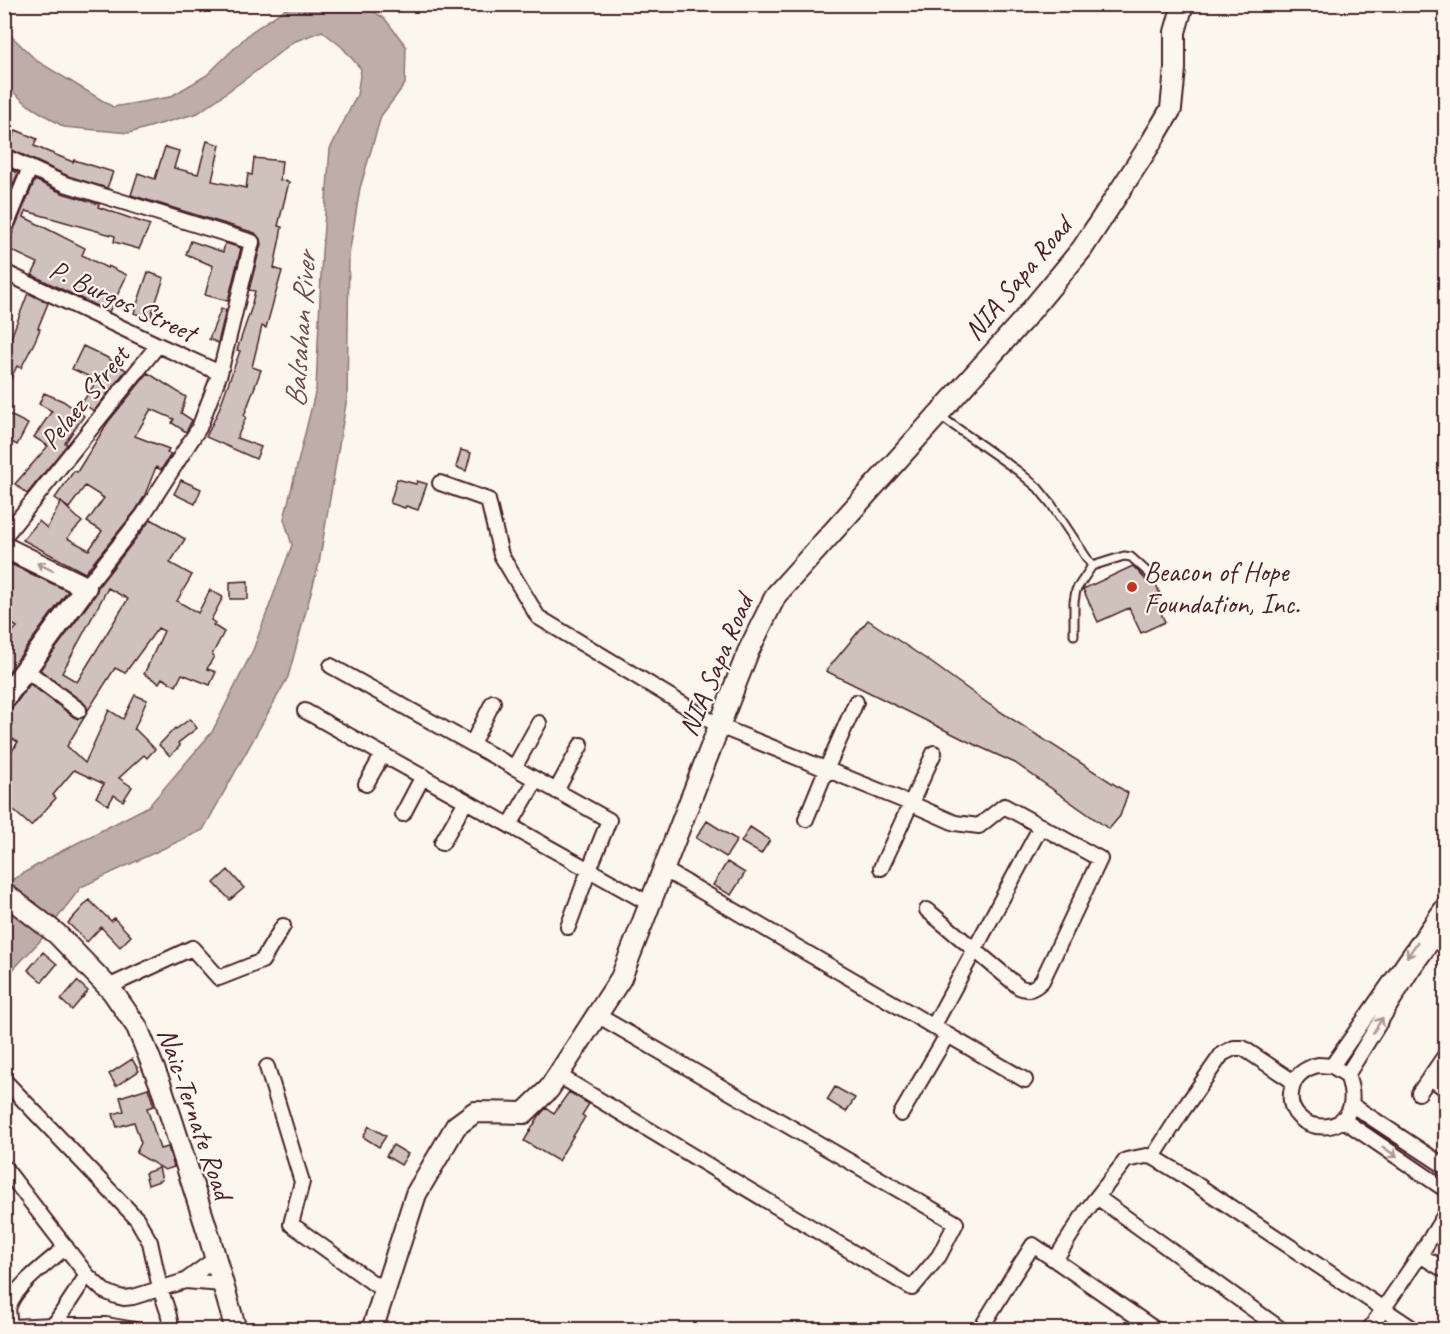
<svg xmlns="http://www.w3.org/2000/svg" width="1450" height="1334" viewBox="0 0 1450 1334" font-family="Caveat,sans-serif">
<style>
.water{fill:#bfadaa;stroke:#907477;stroke-width:1.5}
.building{fill:#cfc2bc;stroke:#4a1f2b;stroke-width:1.5;fill-rule:evenodd}
.lines{fill:none;stroke-linecap:round;stroke-linejoin:round}
.lane-casing{stroke:#4a1f2b;stroke-width:11}
.street-casing{stroke:#4a1f2b;stroke-width:18}
.secondary-casing{stroke:#4a1f2b;stroke-width:24}
.lane{stroke:#fbf7ec;stroke-width:7}
.street{stroke:#fbf7ec;stroke-width:14}
.secondary{stroke:#fbf7ec;stroke-width:20}
.oneway{stroke:#ab9695}
.poi-dot{fill:#c8321e;stroke:#fbf7ec;stroke-width:2}
.labels{text-anchor:middle;stroke-width:4.5;stroke-linejoin:round;paint-order:stroke}
.street-label{font-size:28px;fill:#4a1f2b;stroke:#fbf7ec}
.poi-label{font-size:28px;fill:#4a1f2b;stroke:#fbf7ec;text-anchor:start}
.water-label{font-size:30px;font-style:italic;fill:#6d4a51;stroke:#fbf7ec}
</style>
<rect width="100%" height="100%" fill="#fbf7ec"/>
<filter id="ink" filterUnits="userSpaceOnUse"><feTurbulence type="fractalNoise" baseFrequency=".0167" numOctaves="2"/><feDisplacementMap in="SourceGraphic" scale="12" xChannelSelector="R" yChannelSelector="G"/><feConvolveMatrix kernelMatrix="1 2 1 2 8 2 1 2 1" color-interpolation-filters="sRGB"/></filter>
<g filter="url(#ink)">
<path class="water" d="M295,5H364L385,19L406,46L405,84L381,116L360,188L349,255L347,398L319,563L288,677L203,830L81,887L40,941L5,978V884L56,854L149,806L212,732L253,650L292,545L284,519L316,389L322,252L330,149L357,95L361,69L342,47L322,31L293,42L255,72L198,113L129,133L64,127L28,105L5,85L4,29L37,61L113,107L170,97L207,75L251,32L284,10Z"/>
<path class="building" d="M16,130L37,139L34,146L73,162L74,160L113,172L107,188L68,176L8,148Z
M207,141L220,145L212,181L246,188L248,174L252,175L254,158L282,161L280,180L289,182L278,226L282,227L274,268L282,271L266,328L262,326L252,367L261,370L244,416L246,417L237,438L261,447L256,459L206,437L218,412L240,351L237,350L253,303H252L255,291L249,290L261,244L260,239L255,233L131,195L138,173L155,179L165,147L179,151L174,168L198,174Z
M4,166L18,173L4,206Z
M35,180L62,193L99,204L98,207L150,225L139,249L114,242L115,236L26,211L24,217L85,248L82,255L107,268L108,266L127,275L109,312L32,275L38,263L4,247V240L9,238L12,234Z
M191,241L223,252L225,243L241,248L228,301L205,295L213,266L186,254Z
M148,272L164,278L150,319L134,313Z
M28,293L48,303L38,328L40,329L35,341L21,368L17,366L4,393V340L9,343Z
M221,309L226,310L218,343L209,339Z
M83,346L106,357L126,370L94,411L82,403L97,380L72,369Z
M148,373L186,397L181,413L192,420L186,432L172,423L174,419L151,409L135,436L169,449L167,453L171,454L161,470L156,467L144,497L136,510L85,573L23,540L39,521L47,528L61,502L82,522L67,538L89,550L102,531L87,522L104,498L85,486L69,508L55,498L74,471L77,472L108,422Z
M44,393L63,401L84,416L65,443L67,444L66,446L27,494L15,484L48,446L34,437L52,411L39,404Z
M4,412L28,424L17,445L4,438Z
M461,450L471,453L466,471L456,467Z
M397,479L416,484L417,481L427,484L418,510L406,506L405,508L390,503Z
M181,480L201,489L195,504L174,494Z
M151,519L185,539L170,563L192,575L177,601L198,613L210,590L223,597L211,620L215,623L213,625L224,632L212,655L214,656L207,669L216,672L210,685L182,674L176,686L162,678L159,683L144,674L164,631L158,628L125,673L115,668L87,712V707L84,703L40,670L96,594L98,587ZM108,588L128,599L77,682L62,673Z
M4,561L68,591L4,678V642L17,627L4,619Z
M1133,566L1146,580L1156,584L1161,597L1155,600L1165,622L1141,633L1129,608L1098,622L1083,589Z
M248,581V599H230V582Z
M868,620L929,661L990,705L1128,793L1120,816L1109,829L1015,763L969,742L826,671Z
M30,684L74,717L78,719L85,716L67,746L85,763L109,710L123,719L135,695L147,700L134,730L135,729L155,749L147,758L144,755L119,778L132,787L123,801L114,795L108,805L96,797L104,784L74,770L53,795L56,798L31,826L4,802V759L16,746H15L18,742L4,734V711L9,710L14,706Z
M190,719L197,728L178,743L180,746L170,756L159,745L175,728L176,729Z
M707,821L737,840L726,857L696,838Z
M750,827L770,840L761,854L741,842Z
M727,862L745,873L731,895L713,885Z
M228,870L244,888L230,900L214,883Z
M89,900L111,921L114,918L131,936L120,947L101,927L87,942L68,923Z
M43,952L57,964L42,982L28,970Z
M77,981L88,991L72,1010L61,1000Z
M132,1059L139,1071L116,1086L109,1074Z
M835,1087L855,1098L846,1112L827,1100Z
M148,1088L154,1106L147,1108L160,1149L168,1147L174,1167L165,1170L136,1153L141,1143L134,1122L117,1127L113,1114L124,1111L120,1097Z
M569,1092L589,1104L582,1115L585,1117L558,1161L524,1141L539,1116L546,1108L554,1113Z
M369,1126L386,1136L379,1147L363,1137Z
M393,1145L408,1154L401,1165L386,1156Z
M159,1168L162,1180L148,1185L145,1173Z"/>
<g class="lines">
<g class="lane-casing">
<path id="lane" d="M940,416L1018,471L1038,488L1051,504L1092,566L1076,590L1074,602V635
M1092,566L1124,556L1131,557L1155,579"/>
</g>
<g class="street-casing">
<path id="street" d="M4,156L65,184L252,242L220,373L199,428L143,515L86,587
M4,231L30,168
M4,272L158,345L220,373
M440,483L488,500L501,555L538,617L719,726L912,804L955,823L979,826L1004,806L1100,859L1042,981C1035,988 1029,992 1019,987L927,910
M4,537L158,345
M331,666L609,820L589,870L568,927
M26,670L79,710
M305,711L650,904
M472,744L493,702
M514,768L539,723
M366,784L383,754
M556,791L581,745
M403,814L423,776
M806,819L826,770L856,702
M510,825L536,780
M442,843L466,801
M881,868L934,753
M663,869L1025,1080
M108,987L192,948L219,978L262,961L283,926
M933,1027L1041,826
M1318,1065L1332,1066L1347,1075C1373,1145 1279,1138 1292,1088C1295,1075 1306,1068 1318,1065Z
M1332,1066L1446,902
M267,1067L302,1182L291,1224L384,1291
M558,1075L912,1288L939,1256L956,1223L597,1015
M1347,1075L1411,972L1446,923
M1430,1078L1446,1089
M4,1080L137,1219L150,1242L160,1288L168,1312L172,1330
M1419,1093L1446,1054
M1352,1105L1446,1167
M901,1114L947,1035
M1342,1119L1446,1190
M1153,1157L1183,1110L1222,1054L1234,1048H1243L1294,1082
M4,1167L87,1275L104,1291L116,1296L124,1298L133,1297L185,1281
M1097,1197L1282,1330
M1420,1255L1446,1271
M215,1259L185,1281L223,1284
M54,1325L87,1275
M11,1327L54,1325H106L135,1330
M11,1330C10,1323 7,1312 9,1306C15,1286 51,1260 66,1247
M980,1330L1011,1279L1033,1245L1055,1260
M1156,1330L1055,1260L1086,1211L1126,1160L1146,1156L1153,1157L1178,1172L1415,1330
M1369,1330L1420,1255L1446,1213"/>
</g>
<g class="secondary-casing">
<path id="secondary" d="M4,547L86,587L4,699
M4,893L57,934L112,991L137,1027L161,1086L210,1239L236,1330
M372,1330L416,1194L456,1126L475,1112L524,1113L549,1089L621,978L748,652L776,595L1024,319L1082,249L1149,146L1171,109L1175,69V32L1183,4"/>
</g>
<use href="#lane" class="lane"/>
<use href="#street" class="street"/>
<use href="#secondary" class="secondary"/>
</g>
<defs><path id="oneway-shaft" d="M-6 0H5M1.5-3L5.5 0L1.5 3" fill="none" stroke-width="1.6" stroke-linecap="round" stroke-linejoin="round" transform="scale(1.5)"/></defs>
<g class="oneway">
<use href="#oneway-shaft" transform="translate(45 567) rotate(-154)"/>
<use href="#oneway-shaft" transform="translate(1412 950) rotate(125)"/>
<use href="#oneway-shaft" transform="translate(1378 1025) rotate(-58)"/>
<use href="#oneway-shaft" transform="translate(1390 1152) rotate(35)"/>
</g>
</g>
<circle class="poi-dot" cx="1132" cy="587" r="6"/>
<g class="labels">
<g class="street-label">
<text transform="translate(1017 278) rotate(-50)" y="10">NIA Sapa Road</text>
<text transform="translate(123 300) rotate(25)" y="10">P. Burgos Street</text>
<text transform="translate(84 397) rotate(-51)" y="10">Pelaez Street</text>
<text transform="translate(715 665) rotate(-67)" y="10">NIA Sapa Road</text>
<text transform="translate(196 1113) rotate(71)" y="10">Naic-Ternate Road</text>
</g>
<g class="poi-label">
<text x="1144" y="581">Beacon of Hope<tspan x="1144" dy="32">Foundation, Inc.</tspan></text>
</g>
<g class="water-label">
<text transform="translate(300 330) rotate(-86)" y="10">Balsahan River</text>
</g>
</g>
<rect width="1450" height="1334" fill="none" stroke="#fbf7ec" stroke-width="24"/>
<rect x="12" y="12" width="1426" height="1310" fill="none" stroke="#4a1f2b" stroke-width="2" filter="url(#ink)"/>
</svg>
